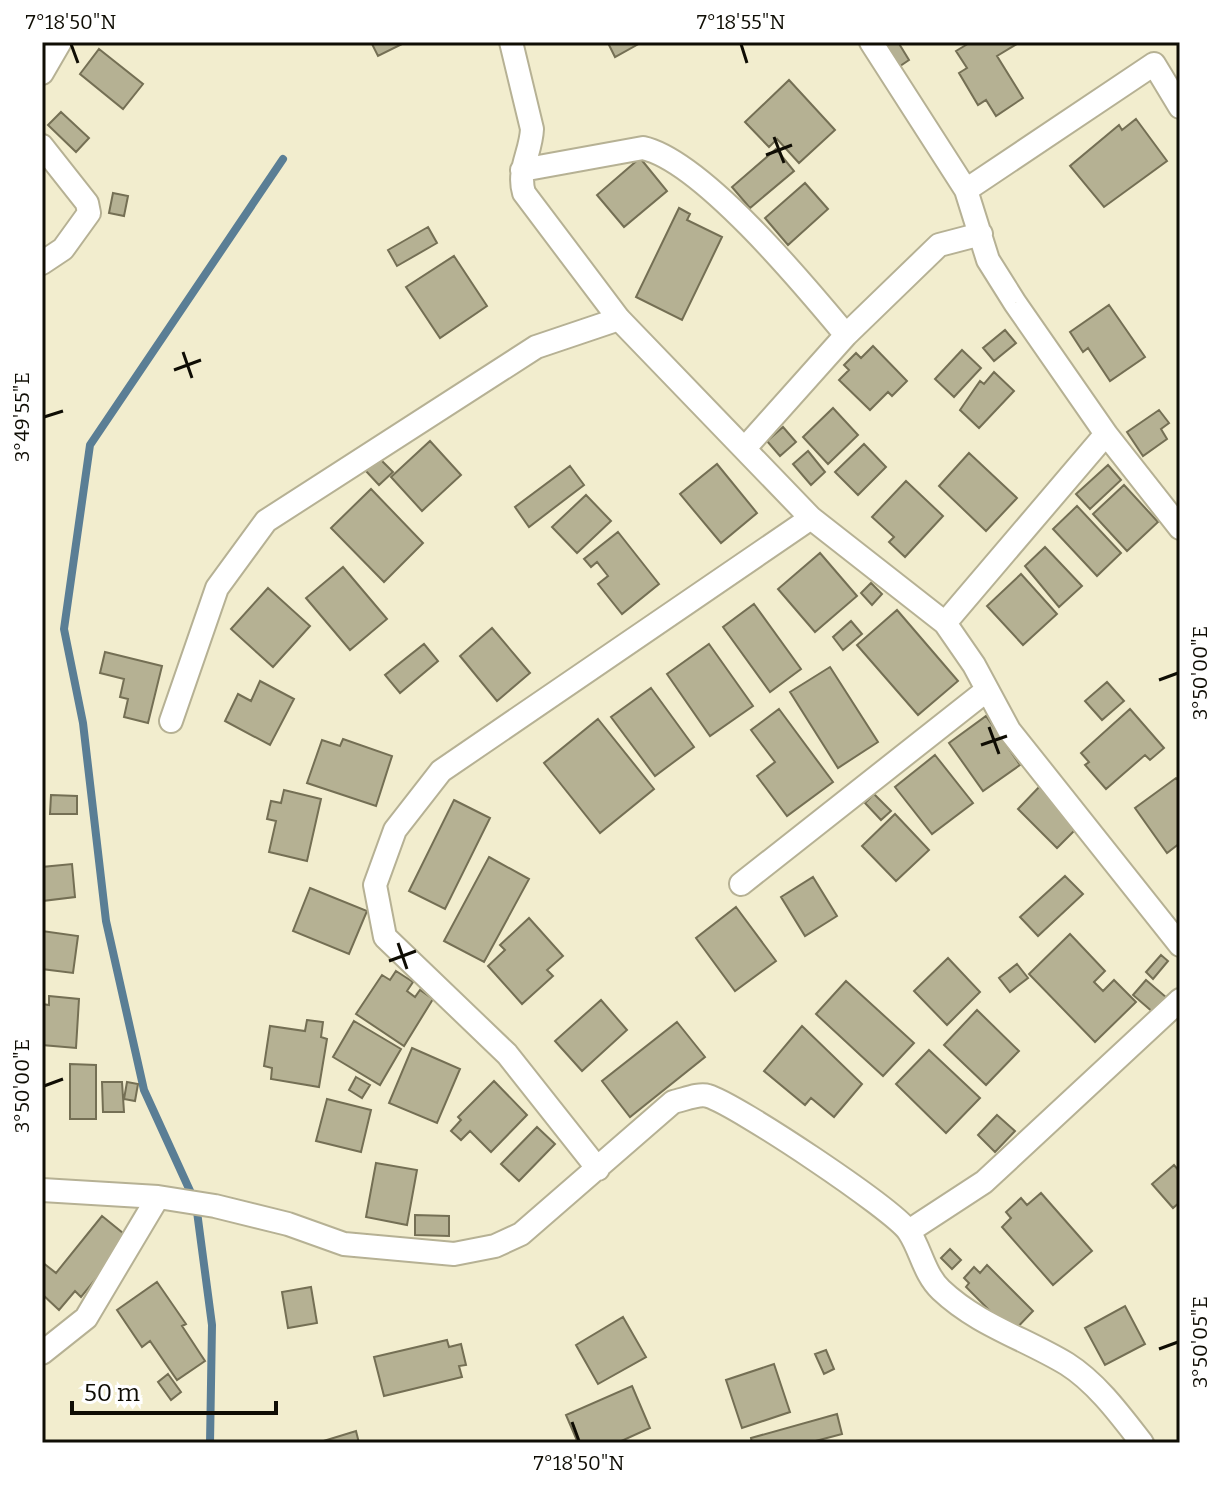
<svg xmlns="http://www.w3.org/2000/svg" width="1222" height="1485" viewBox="0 0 1222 1485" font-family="Bitter,serif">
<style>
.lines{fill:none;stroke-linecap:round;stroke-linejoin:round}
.stream{stroke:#5a7e95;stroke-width:8}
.building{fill:#b5b193;stroke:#746f54;stroke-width:2}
.street-casing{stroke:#b6b194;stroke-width:26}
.street{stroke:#fff;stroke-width:22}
.ticks{fill:none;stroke:#0f0d04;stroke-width:3}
.neatline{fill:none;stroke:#0f0d04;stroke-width:3}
.ticks-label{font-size:20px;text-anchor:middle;fill:#0f0d04}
</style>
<rect width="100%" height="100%" fill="#f2edce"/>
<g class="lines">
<path class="stream" d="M210,1443L212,1325L196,1204L144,1090L106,921L83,723L64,629L90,445L283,159"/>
</g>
<path class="building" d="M371,42H406L378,56Z
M610,42H642L615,57L608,43Z
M892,42H898L909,60L897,68L884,48Z
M971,42H1020L997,56L1023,98L996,116L986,100L978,105L959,73L967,68L956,51Z
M99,49L143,84L123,109L80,74Z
M789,80L835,130L799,163L777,139L769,147L745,122Z
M61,112L89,138L76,152L48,125Z
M1136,119L1167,161L1104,207L1070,166L1119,125L1122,130Z
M776,149L794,171L750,208L732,187Z
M640,158L667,191L624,227L597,195Z
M805,183L828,209L788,245L765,218Z
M113,193L128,196L124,216L109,213Z
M679,208L690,214L687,220L722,237L682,320L636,297Z
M428,227L437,243L397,266L388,250Z
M454,256L487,306L440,338L406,287Z
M1109,305L1145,357L1110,381L1088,348L1083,352L1070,332Z
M1005,330L1016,343L994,361L983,348Z
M873,346L907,381L892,396L888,392L870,410L839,380L849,370L844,365L856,353L861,358Z
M962,350L981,368L954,397L935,379Z
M994,372L1014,391L979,428L960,410L980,381L984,384Z
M833,408L858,435L828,464L803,437Z
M1159,410L1169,423L1161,429L1167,439L1143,456L1127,432Z
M783,427L796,442L780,456L767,441Z
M430,441L461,475L422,511L391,477Z
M864,444L886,467L858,495L835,472Z
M808,451L825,472L811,485L793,464Z
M969,453L1017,498L986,531L939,486Z
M378,457L393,472L379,485L365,470Z
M717,464L757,513L721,543L680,494Z
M1108,465L1121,480L1090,509L1076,494Z
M570,466L584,485L529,527L515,507Z
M906,481L943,516L905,557L889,542L894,537L872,517Z
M1124,485L1158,522L1127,551L1093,514Z
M371,489L423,543L384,582L331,528Z
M586,495L611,521L577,553L552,527Z
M1077,506L1121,553L1097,576L1053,529Z
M618,532L659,584L622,614L598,584L608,576L597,562L591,567L584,559Z
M1045,547L1082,586L1059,607L1025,566Z
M820,553L857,596L815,632L778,589Z
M343,567L387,619L350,650L306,598Z
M1021,574L1057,614L1023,645L987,606Z
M871,583L882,594L872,605L861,593Z
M268,588L310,626L273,667L231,629Z
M754,604L801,669L770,692L723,627Z
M897,610L958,681L918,715L857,645Z
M851,621L862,634L843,650L833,637Z
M492,628L530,673L497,701L460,656Z
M424,644L438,661L400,693L385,675Z
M709,644L753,706L710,736L667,674Z
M105,652L162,666L148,723L124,717L128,699L120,697L124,679L100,673Z
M830,667L878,742L838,768L790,692Z
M260,681L294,699L270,745L225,721L238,694L251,701Z
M1107,682L1124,701L1102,720L1085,701Z
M651,688L694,747L655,776L611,717Z
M779,709L833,782L787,816L757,776L775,762L751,730Z
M1130,709L1164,748L1150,760L1145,755L1106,789L1085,765L1089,762L1081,753Z
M986,716L1020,765L983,791L949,743Z
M598,719L654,789L600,833L544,763Z
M343,739L392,756L376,806L307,783L322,740L340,746Z
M935,755L973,803L932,834L895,787Z
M1176,778L1180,783V843L1167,853L1135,808Z
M1041,785L1080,825L1057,848L1018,809Z
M284,790L321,799L307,861L269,852L276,821L267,819L271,801L281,803Z
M874,794L891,811L881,820L865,803Z
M51,795L77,796V814H50Z
M454,800L490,818L445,909L409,891Z
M895,814L929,850L896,881L862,846Z
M489,857L529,879L484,962L444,941Z
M72,864L75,897L42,901V867Z
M1065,876L1083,894L1038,936L1020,917Z
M813,877L837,916L805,936L781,897Z
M310,888L367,911L349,954L293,931Z
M736,907L776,961L735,991L696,938Z
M529,918L563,956L547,970L553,976L522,1004L488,966L505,950L500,945Z
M42,931L78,936L73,973L42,969Z
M1070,934L1105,971L1094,982L1103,991L1114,980L1136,1002L1095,1042L1029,974Z
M1161,955L1168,961L1153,979L1146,972Z
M948,958L980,992L947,1025L914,991Z
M1017,964L1028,978L1010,992L999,978Z
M396,971L413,982L407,991L415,997L420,990L433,999L404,1046L356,1014L382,975L390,980Z
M1146,980L1167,998L1154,1013L1133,995Z
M846,981L914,1043L883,1076L816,1014Z
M49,996L79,999L76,1048L42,1045V1004L49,1005Z
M601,1000L627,1030L582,1071L555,1041Z
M977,1010L1019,1051L986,1085L944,1045Z
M307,1020L323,1022L321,1037L327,1039L319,1087L271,1079L272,1068L264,1066L270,1026L305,1031Z
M354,1021L401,1049L380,1085L333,1057Z
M677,1022L705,1057L630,1117L602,1081Z
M802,1026L862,1084L834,1117L811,1098L805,1105L764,1071Z
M412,1048L460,1069L437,1123L389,1103Z
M929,1050L980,1098L946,1133L896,1084Z
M70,1064L96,1065V1119H70Z
M356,1077L370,1085L362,1098L349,1090Z
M494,1081L527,1115L491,1152L470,1131L461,1140L451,1131L461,1120L458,1117Z
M102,1082H122L124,1112H103Z
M127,1082L138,1084L135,1101L124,1099Z
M327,1099L371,1110L361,1152L316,1141Z
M997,1115L1015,1131L995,1152L978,1135Z
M537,1127L555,1144L519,1181L501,1164Z
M376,1163L417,1170L407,1225L366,1217Z
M1174,1165L1180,1172V1202L1173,1208L1152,1184Z
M1041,1193L1092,1251L1053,1285L1002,1227L1011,1218L1006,1212L1021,1198L1027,1205Z
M415,1215L449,1216V1236L415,1235Z
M102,1216L129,1238L81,1297L75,1291L59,1310L42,1294V1262L56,1273Z
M950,1249L961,1260L952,1269L941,1258Z
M987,1265L1033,1311L1012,1333L966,1287L969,1283L964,1278L974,1267L980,1273Z
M157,1282L186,1324L182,1326L205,1361L177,1380L150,1341L142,1347L117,1310Z
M311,1287L317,1323L288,1328L282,1292Z
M1125,1306L1145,1344L1105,1365L1085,1328Z
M623,1317L646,1357L598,1384L576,1345Z
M447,1340L449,1347L461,1344L466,1365L459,1366L462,1377L384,1396L374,1357Z
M826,1350L834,1369L824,1374L815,1354Z
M774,1364L790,1412L742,1428L726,1380Z
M168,1374L181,1392L171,1400L158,1382Z
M632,1386L650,1428L617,1443H578L566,1415Z
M837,1414L842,1434L808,1443H752L751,1438Z
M356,1431L359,1443H317Z"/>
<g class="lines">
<g class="street-casing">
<path id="street" d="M511,42L532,129C531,153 517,170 524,193L619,319L811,518L945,623L974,665L1009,730L1180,945
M871,42L966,190L988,260L1015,303L1106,434L1180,528
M42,73L60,42
M42,146L87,203L89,213L63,249L42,263
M522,170L643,148C702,161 806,287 846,335
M966,190L1154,64L1180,107
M745,448L846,335L939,245L981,234
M945,623L1106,434
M171,721L217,588L266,521L536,347L619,319
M741,884L987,690
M598,1169L507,1054L385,937L375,885L395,830L441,771L811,518
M42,1190L158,1197L215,1206L288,1224L344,1244L454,1254L495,1246L521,1234L673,1102C683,1100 699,1093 708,1096C736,1104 895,1210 909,1232C921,1250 924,1274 941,1290C978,1325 1024,1338 1067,1364C1097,1383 1121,1416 1142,1443
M909,1231L984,1182L1180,1000
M42,1353L86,1318L158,1197"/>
</g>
<use href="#street" class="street"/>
</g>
<path class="ticks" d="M71,44L78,63M741,44L747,63M774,137L784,163M766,155L792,145M183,352L192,378M174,370L201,360M44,417L63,411M1159,680L1178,673M989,727L999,754M981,745L1007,736M398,943L407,969M389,961L416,951M44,1086L63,1079M1159,1349L1178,1342M572,1422L579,1441"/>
<rect width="1222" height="1485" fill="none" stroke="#ffffff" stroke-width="88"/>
<path d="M72 1401v12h204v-12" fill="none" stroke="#0f0d04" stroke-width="4"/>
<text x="84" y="1401" font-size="24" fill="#0f0d04" stroke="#ffffff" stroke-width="6" paint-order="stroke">50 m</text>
<rect x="44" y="44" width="1134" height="1397" class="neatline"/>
<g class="ticks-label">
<text x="71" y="29">7°18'50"N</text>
<text x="741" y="29">7°18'55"N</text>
<text transform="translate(22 417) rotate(-90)" y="7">3°49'55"E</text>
<text transform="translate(1200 673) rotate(-90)" y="7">3°50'00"E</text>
<text transform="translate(22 1086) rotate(-90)" y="7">3°50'00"E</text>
<text transform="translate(1200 1342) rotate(-90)" y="7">3°50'05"E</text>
<text x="579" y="1470">7°18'50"N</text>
</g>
</svg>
